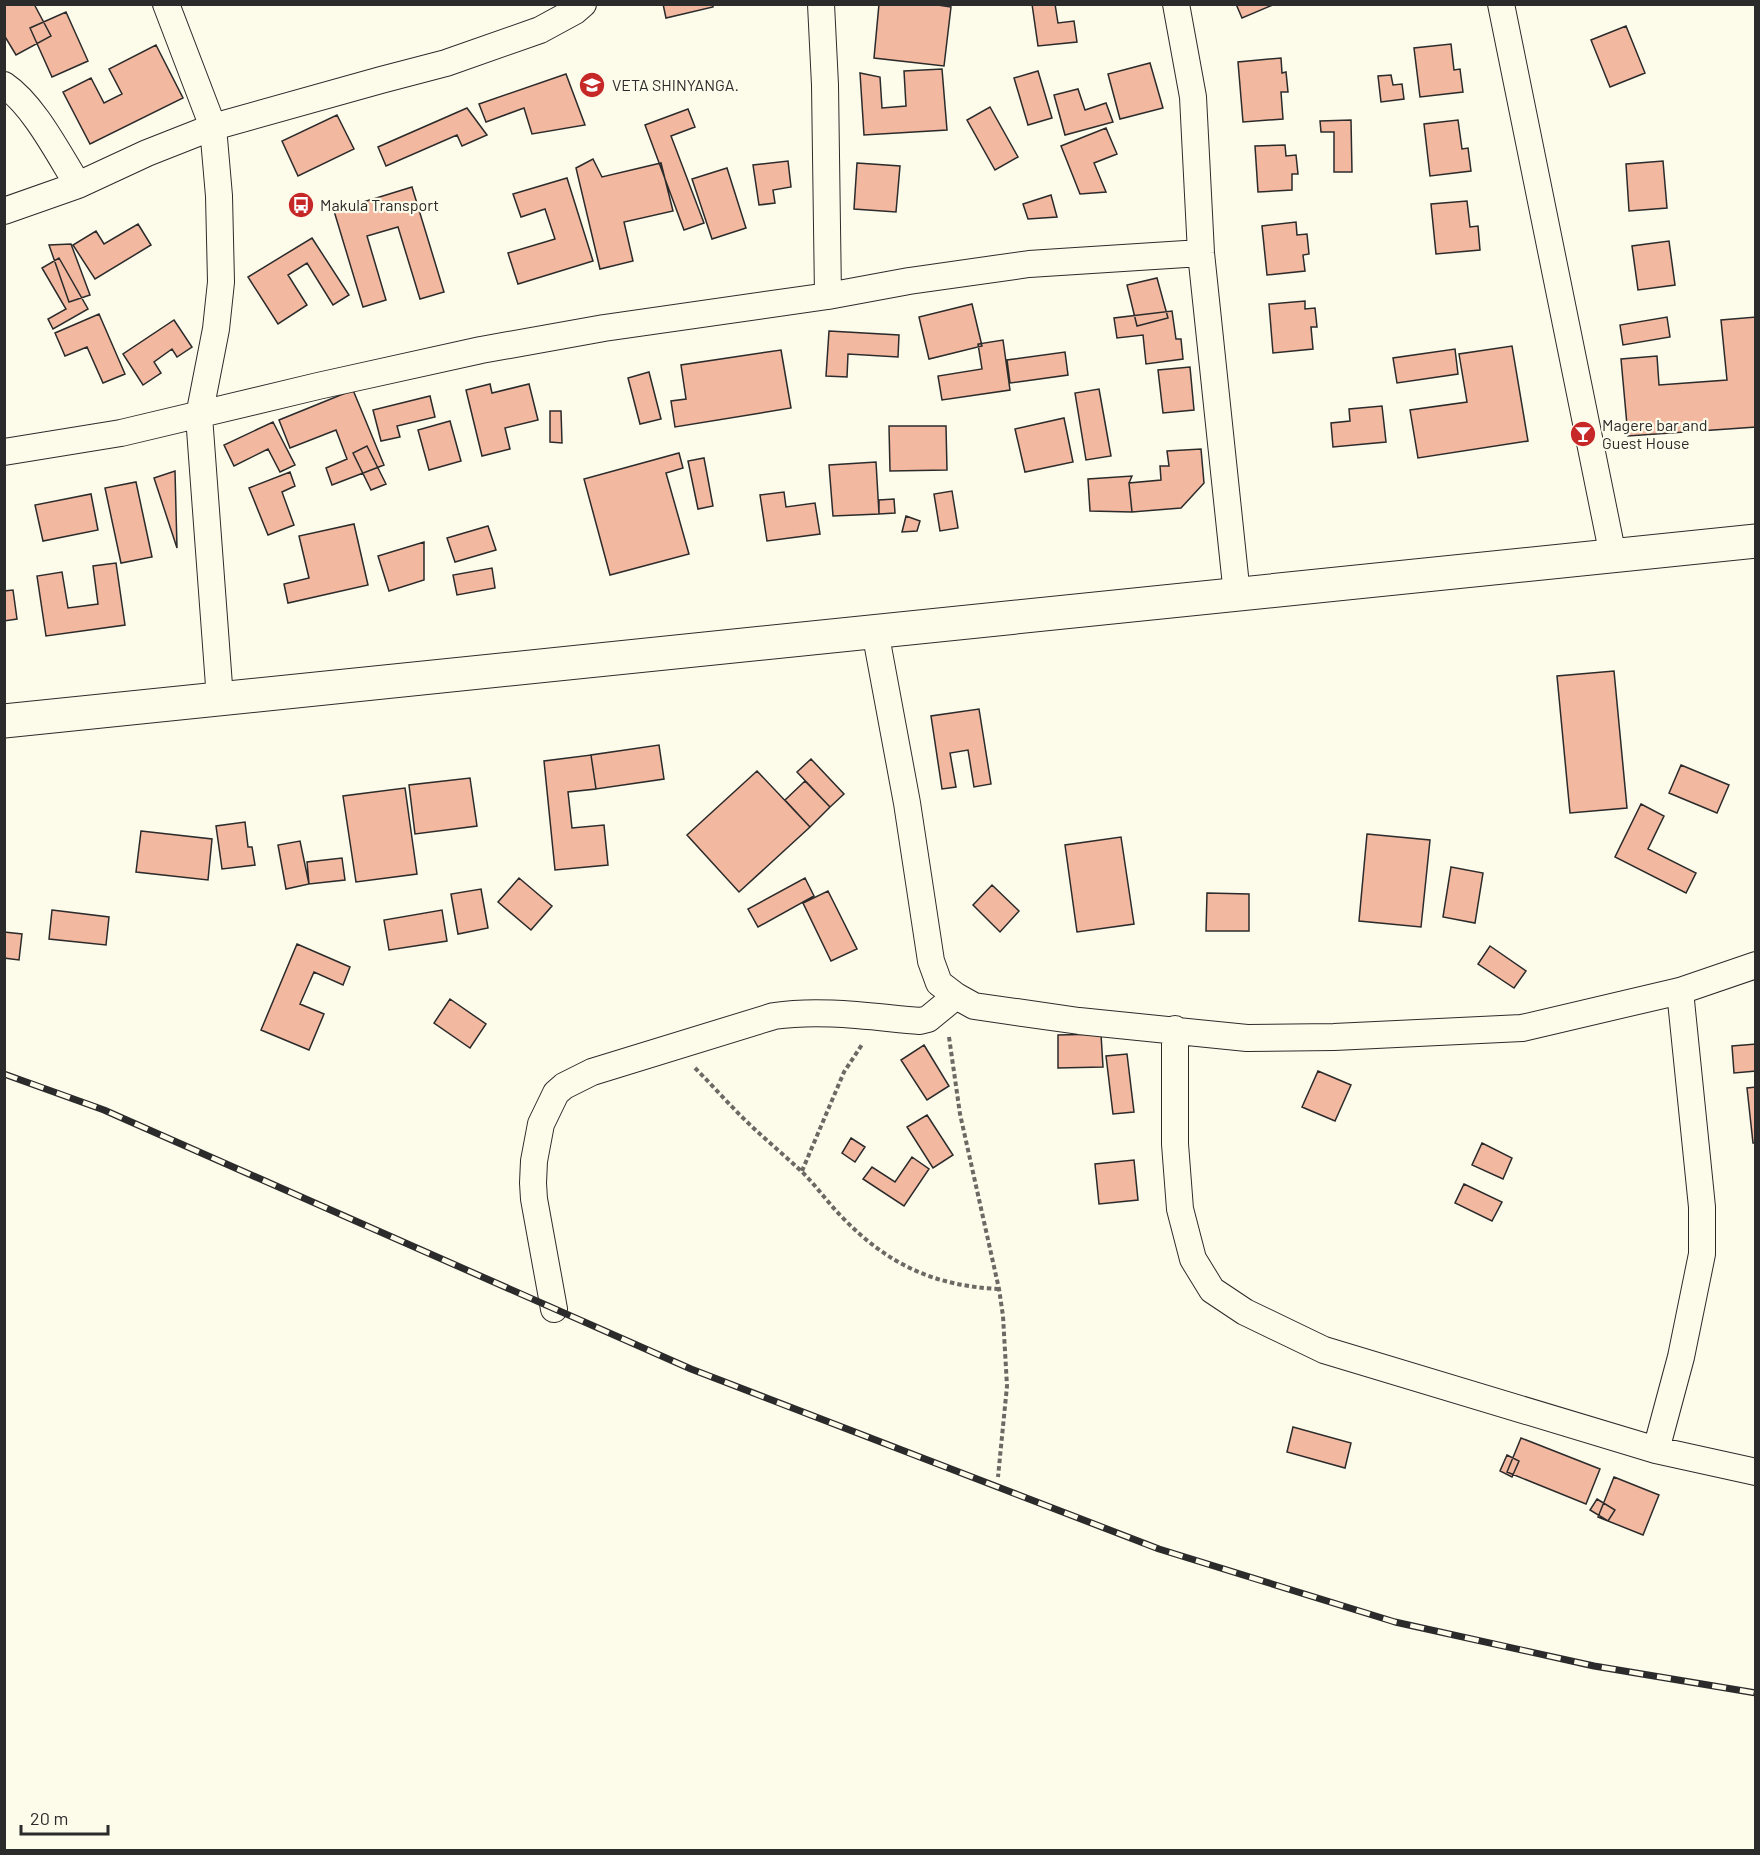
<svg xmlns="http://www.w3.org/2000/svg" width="1760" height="1855" viewBox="0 0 1760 1855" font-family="Barlow,sans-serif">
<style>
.building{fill:#f2b8a0;stroke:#2b2b2b;stroke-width:1.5}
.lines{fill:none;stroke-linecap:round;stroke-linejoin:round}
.minor-casing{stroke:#2b2b2b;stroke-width:28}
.trunk-casing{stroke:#2b2b2b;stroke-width:35}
.path{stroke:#6a6964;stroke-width:4;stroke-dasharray:4.5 3;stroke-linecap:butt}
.minor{stroke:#fdfbea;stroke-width:26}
.trunk{stroke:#fdfbea;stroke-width:33}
.rail-casing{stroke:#2b2b2b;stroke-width:7}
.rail{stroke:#fdfbea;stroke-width:4.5;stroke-dasharray:14;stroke-linecap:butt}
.labels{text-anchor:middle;stroke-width:4.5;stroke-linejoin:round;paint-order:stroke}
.poi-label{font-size:16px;fill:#2b2b2b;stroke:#fdfbea;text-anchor:start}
</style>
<rect width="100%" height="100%" fill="#fdfbea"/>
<path class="building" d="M4,4H34L51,36L16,55L4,35Z
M663,4H713V7L666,18Z
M879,4H931L951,7L944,66L874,58Z
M1032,4H1055L1058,23L1074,21L1077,42L1038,46Z
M1236,4H1275L1242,18Z
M66,12L88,61L52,77L30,28Z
M1626,26L1645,73L1610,87L1591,40Z
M1451,44L1454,70L1460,69L1463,92L1420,97L1414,48Z
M156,45L183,98L90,144L63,92L91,78L104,103L122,94L109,69Z
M1281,58L1282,73L1286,72L1288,92H1281L1283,119L1243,122L1238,62Z
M1150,63L1163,108L1120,119L1108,74Z
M942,69L947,130L864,135L860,73L880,77L882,108L906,106L904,71Z
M1038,71L1052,118L1028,125L1014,78Z
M566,74L585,125L532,134L524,108L486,122L479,104Z
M1391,75L1393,85L1402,84L1404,99L1381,102L1378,76Z
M1078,89L1085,110L1106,103L1113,122L1065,135L1054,95Z
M990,107L1018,157L995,170L967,120Z
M467,108L487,135L462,146L457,135L386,166L378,147Z
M688,109L695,127L671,136L704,223L684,230L645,125Z
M337,115L354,149L298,176L282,141Z
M1351,120L1352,172H1334V132H1321L1320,121Z
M1458,120L1462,149L1468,148L1471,171L1430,176L1424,124Z
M1106,128L1117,154L1094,163L1106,192L1080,194L1061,146Z
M1285,145L1286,156L1296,155L1298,174H1292V190L1258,192L1255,146Z
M593,159L602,177L661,163L673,211L624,222L633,261L600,269L576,168Z
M788,161L791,187L773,190L775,203L759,205L753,165Z
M1663,161L1667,208L1629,211L1626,164Z
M857,163L900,166L896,212L854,209Z
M727,168L746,228L712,239L692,179Z
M567,178L593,261L518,284L508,253L555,239L545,209L521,217L513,194Z
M412,187L444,292L420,299L398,227L367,236L386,300L363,307L334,211Z
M1051,195L1057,217L1028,219L1023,204Z
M1467,201L1470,227L1478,226L1480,250L1436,254L1431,204Z
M1296,222L1297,235L1307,234L1309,254L1303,255L1305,271L1267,275L1262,226Z
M138,224L151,245L95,279L73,245L96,231L104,244Z
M312,238L349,295L333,305L307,263L288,275L307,305L278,324L248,277Z
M1669,241L1675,285L1638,290L1632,246Z
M71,244L90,295L69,302L49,245Z
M59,258L88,309L53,329L48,319L66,309L42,268Z
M1157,278L1168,318L1137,326L1127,285Z
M1305,301V309L1315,308L1317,327H1311L1313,349L1273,353L1269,304Z
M972,304L982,346L929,359L919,317Z
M1172,311L1176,339H1181L1183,359L1146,364L1143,335L1117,338L1114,318Z
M99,314L125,374L103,383L87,347L65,356L55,333Z
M1667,317L1670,337L1623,345L1620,325Z
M1756,317V427L1628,436L1621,359L1657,356L1659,385L1727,380L1721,320Z
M174,320L192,347L177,357L172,349L154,362L161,373L143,385L123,354Z
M829,331L899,335L898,357L848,354L847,377L826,376Z
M1003,340L1010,390L942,400L938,376L982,369L978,344Z
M1512,346L1528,441L1418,458L1410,410L1467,402L1459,354Z
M1455,349L1458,374L1397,383L1393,358Z
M781,350L791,408L675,427L671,401L686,399L681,365Z
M1065,352L1068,375L1010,383L1007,360Z
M1190,367L1194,410L1163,413L1158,370Z
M649,372L661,419L640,424L628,378Z
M490,384L492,393L529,384L538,420L505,428L510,449L482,456L466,390Z
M1099,389L1111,456L1086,460L1075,393Z
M353,390L384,465L332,485L326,468L347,459L336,430L290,448L279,420Z
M430,396L435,417L397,426L400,437L381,441L373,410Z
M1382,406L1386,442L1333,447L1331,423L1350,421L1349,409Z
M550,411H561L562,443L550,442Z
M1064,418L1073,462L1025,472L1015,429Z
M450,421L461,461L429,470L418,430Z
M273,422L295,465L280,472L268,449L234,466L224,445Z
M889,426H946L947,470L890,471Z
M367,446L386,484L371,490L353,453Z
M1201,449L1204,483L1181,508L1132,512L1129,483L1161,480L1160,466H1169L1167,451Z
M679,453L683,468L666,473L689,554L610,575L584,479Z
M704,458L713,506L698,509L688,461Z
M876,462L879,514L833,516L829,465Z
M175,471L177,548L154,478Z
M290,472L295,486L282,492L294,525L268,535L249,488Z
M1132,476L1129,483L1132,512L1090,511L1088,479Z
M136,482L152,557L121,563L105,488Z
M952,491L958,528L940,531L934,494Z
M784,492L786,507L815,503L820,534L767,541L760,495Z
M91,494L98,530L43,541L35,505Z
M894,499L895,513L879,514V500Z
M906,516L920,521L917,531L902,532Z
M354,524L368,585L288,603L284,584L309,578L299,536Z
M488,526L496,550L455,562L447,538Z
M424,542V580L389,591L378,556Z
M116,563L125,625L46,636L37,576L62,572L68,608L98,604L93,566Z
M492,568L495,588L457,595L453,575Z
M13,590L17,619L4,621V591Z
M1614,671L1627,808L1570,813L1557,676Z
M979,709L991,784L974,787L968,750L950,753L956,787L942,789L931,716Z
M659,745L664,779L596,789L591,755Z
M591,755L596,789L568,792L572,828L604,825L608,865L555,870L544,761Z
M811,759L844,794L830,807L797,772Z
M1681,765L1729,785L1717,813L1669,793Z
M757,771L810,827L739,892L687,835Z
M470,778L477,826L415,834L409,785Z
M805,781L830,807L810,827L785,800Z
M405,788L417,874L356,882L343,796Z
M1641,804L1664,816L1648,849L1696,873L1686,893L1615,857Z
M245,822L248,847H252L255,865L222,869L216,826Z
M141,831L212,839L208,880L136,872Z
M1367,834L1430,840L1421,927L1359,921Z
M1121,837L1134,924L1077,932L1065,845Z
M300,841L309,884L286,889L278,845Z
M342,858L345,880L309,884L307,862Z
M1451,867L1483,873L1475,923L1443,917Z
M519,878L552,906L531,930L498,902Z
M805,878L814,896L758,927L748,909Z
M992,885L1019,911L1000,932L973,905Z
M481,889L488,928L458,934L451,894Z
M828,891L857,949L831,961L803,903Z
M1207,893L1249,894V931H1206Z
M52,910L109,917L106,945L49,939Z
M442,910L447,941L389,950L384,920Z
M4,932L22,934L19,960L4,958Z
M297,944L350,967L343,985L314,972L300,1004L324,1014L309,1050L261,1030Z
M1490,946L1526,971L1514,988L1478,964Z
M450,999L486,1024L470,1048L434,1023Z
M1101,1034L1103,1067L1058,1068V1035Z
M1756,1044V1071L1734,1073L1732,1046Z
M924,1045L949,1086L927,1100L901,1060Z
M1127,1054L1134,1112L1113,1114L1106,1056Z
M1318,1071L1351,1085L1335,1121L1302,1107Z
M1756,1087V1143H1753L1747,1088Z
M927,1115L953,1155L933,1168L907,1127Z
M851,1138L865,1147L855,1162L842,1153Z
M1482,1143L1512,1158L1503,1179L1472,1165Z
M912,1157L929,1169L904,1206L863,1179L872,1167L895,1182Z
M1134,1160L1138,1200L1099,1204L1095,1164Z
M1464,1184L1502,1202L1492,1221L1455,1203Z
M1293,1427L1351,1443L1345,1468L1287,1452Z
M1521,1438L1600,1469L1586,1504L1507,1472Z
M1507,1455L1519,1461L1512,1477L1500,1471Z
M1614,1477L1659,1495L1643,1535L1598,1517Z
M1597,1499L1615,1510L1608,1521L1590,1510Z"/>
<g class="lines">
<g class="minor-casing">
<path id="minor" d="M166,4L213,127L219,196L221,282L216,329L199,416L220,699
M821,4L825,85L828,296
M1176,4L1193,97L1201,253L1237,595
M1501,4L1613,556
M4,85C34,105 59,155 78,185
M4,211L78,185L147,153L213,127L381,80L446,63L540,30L575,11L583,4
M4,452L121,433L318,386L481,350L604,328L828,296L909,281L1029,264L1201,253
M875,631L907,803L931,961L939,983L956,996L974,1006L1079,1021L1247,1038L1334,1037L1522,1028L1680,991L1756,965
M1175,1029V1144L1180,1209L1193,1259L1212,1290L1245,1312L1324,1350L1656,1450L1756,1472
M554,1309L534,1199L533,1183L534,1161L541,1124L556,1093L564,1086L592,1072L774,1016C822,1009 872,1017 920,1021L928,1019L956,996
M1656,1450L1681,1357L1702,1254V1207L1680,991"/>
</g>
<g class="trunk-casing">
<path id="trunk" d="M4,721L1756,541"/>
</g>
<path class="path" d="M949,1037L960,1114L999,1289L1003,1316L1007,1386L998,1477
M695,1068C711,1084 726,1101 742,1117C761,1136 781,1152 800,1170C815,1184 827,1202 842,1217C887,1264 934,1286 999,1289
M802,1171L844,1072L863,1043"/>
<use href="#minor" class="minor"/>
<use href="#trunk" class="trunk"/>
<g class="rail-casing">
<path id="rail" d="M4,1074L104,1110L691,1369L1159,1549L1395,1622L1594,1666L1756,1693"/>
</g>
<use href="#rail" class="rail"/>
</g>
<defs>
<g id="university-disc" transform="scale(1.35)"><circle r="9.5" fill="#c62828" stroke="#fdfbea"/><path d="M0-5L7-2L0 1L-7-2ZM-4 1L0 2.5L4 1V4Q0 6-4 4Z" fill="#fff"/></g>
<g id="bus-disc" transform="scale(1.35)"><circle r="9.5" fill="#c62828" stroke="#fdfbea"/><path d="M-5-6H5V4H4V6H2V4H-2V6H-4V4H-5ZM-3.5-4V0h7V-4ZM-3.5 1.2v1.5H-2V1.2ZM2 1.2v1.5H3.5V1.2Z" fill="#fff"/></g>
<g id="bar-disc" transform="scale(1.35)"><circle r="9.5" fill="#c62828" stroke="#fdfbea"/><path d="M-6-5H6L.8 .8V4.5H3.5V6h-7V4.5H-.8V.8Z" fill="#fff"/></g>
</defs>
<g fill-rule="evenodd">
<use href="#university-disc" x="592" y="85"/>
<use href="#bus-disc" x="301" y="205"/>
<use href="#bar-disc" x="1583" y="434"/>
</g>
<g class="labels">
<g class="poi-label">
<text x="612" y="91">VETA SHINYANGA.</text>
<text x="320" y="211">Makula Transport</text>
<text x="1602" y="431">Magere bar and<tspan x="1602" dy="18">Guest House</tspan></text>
</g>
</g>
<rect width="1760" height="1855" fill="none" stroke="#2b2b2b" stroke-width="12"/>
<path d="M21 1825v9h87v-9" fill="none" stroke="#2b2b2b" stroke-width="3"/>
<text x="30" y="1825" font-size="18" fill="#2b2b2b" stroke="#fdfbea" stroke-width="4.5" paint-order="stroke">20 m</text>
</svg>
